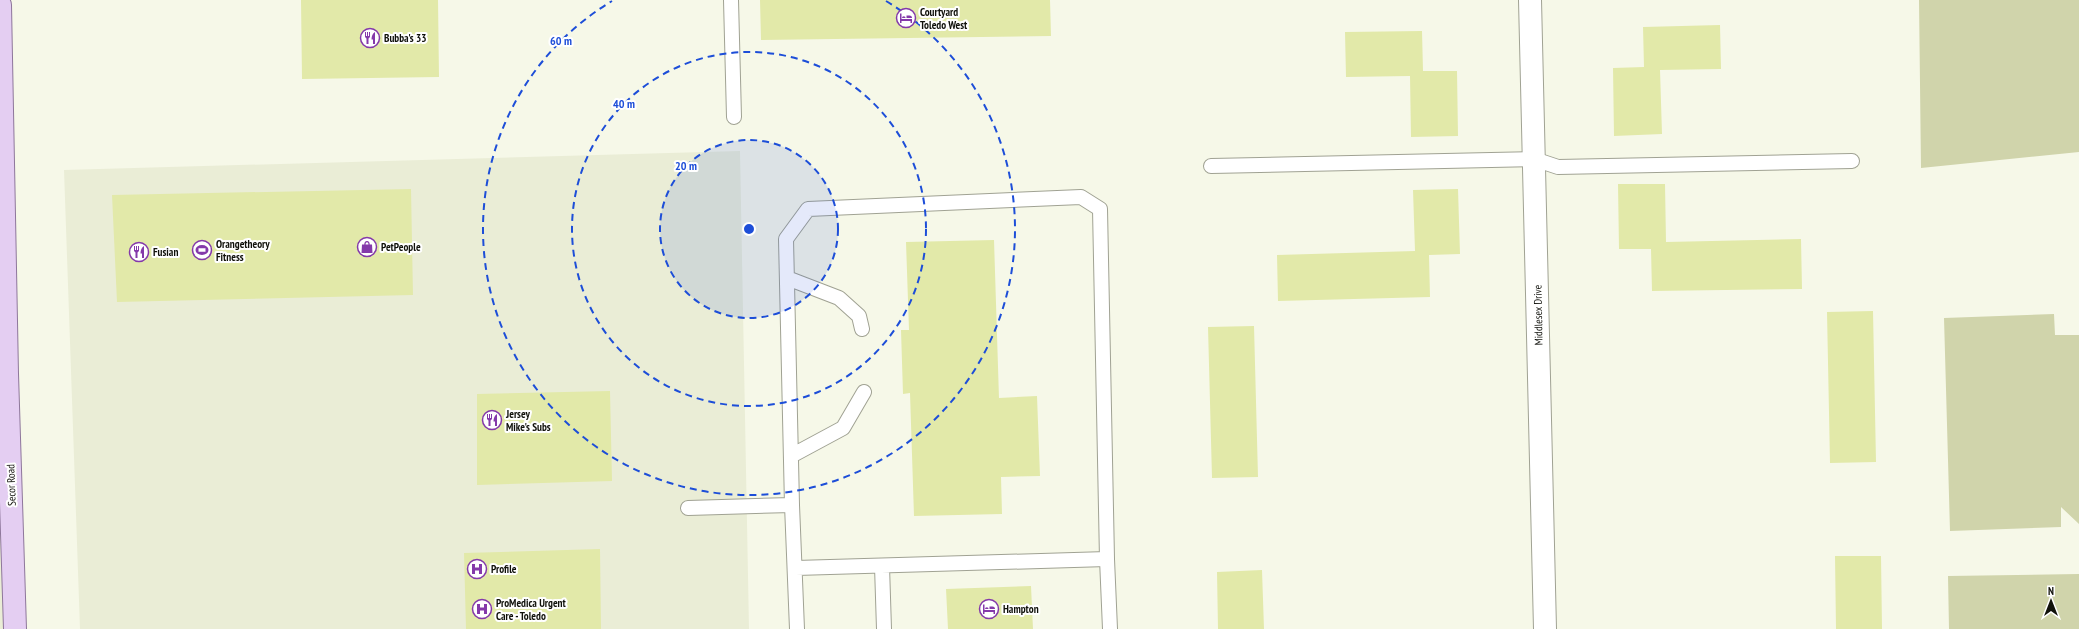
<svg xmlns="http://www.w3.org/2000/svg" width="2079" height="629" viewBox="0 0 2079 629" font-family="'PT Sans Narrow',sans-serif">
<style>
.built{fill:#eaedd6}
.green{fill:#d0d4ab}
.building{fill:#e2e9a9}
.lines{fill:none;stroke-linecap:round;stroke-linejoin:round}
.lane-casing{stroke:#a0a293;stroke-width:16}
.street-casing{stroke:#a0a293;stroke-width:24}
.primary-casing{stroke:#8e779b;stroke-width:24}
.lane{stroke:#fff;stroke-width:14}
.street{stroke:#fff;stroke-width:22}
.primary{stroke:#e4cef2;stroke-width:22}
.ring{fill:none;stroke:#1d4ed8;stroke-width:2;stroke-dasharray:7 5}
.labels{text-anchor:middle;stroke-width:4;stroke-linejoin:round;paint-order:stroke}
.poi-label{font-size:11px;font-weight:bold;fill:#10110b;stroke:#fff;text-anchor:start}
.street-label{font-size:11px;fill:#10110b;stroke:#fff}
.centre{fill:#1d4ed8;stroke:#fff;stroke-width:2}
.ring-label{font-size:12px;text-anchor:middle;font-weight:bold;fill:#1d4ed8;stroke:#fff;stroke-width:4;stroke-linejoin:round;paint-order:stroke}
</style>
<rect width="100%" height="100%" fill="#f6f8e8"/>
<path class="built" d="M740,151L749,629H80L64,170Z
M0,525L4,629H0Z"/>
<path class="green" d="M1919,0H2079V152L1921,168Z
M2054,314L2055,335H2079V524L2061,507V527L1950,531L1944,318Z
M2079,574V629H1949L1948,576Z"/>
<path class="building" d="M301,0H438L439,77L302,79Z
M760,0H1050L1051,36L761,40Z
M1720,25L1721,69L1660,70L1662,134L1614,136L1613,68L1644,67L1643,27Z
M1422,31L1423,71H1457L1458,136L1411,137L1410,76L1346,77L1345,32Z
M1618,184H1665L1666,242L1801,239L1802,289L1652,291L1651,249H1619Z
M411,189L413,295L117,302L112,195Z
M1458,189L1460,254L1429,255L1430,297L1278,301L1277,255L1415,251L1413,190Z
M994,240L999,398L1037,396L1040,476L1001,477L1002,514L914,516L910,393L903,394L901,330H909L906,242Z
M1873,311L1876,462L1830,463L1827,312Z
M1254,326L1258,477L1212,478L1208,327Z
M610,391L612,481L477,485V394Z
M600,549L601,629H466L464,553Z
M1835,556H1881L1882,629H1836Z
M1262,570L1264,629H1218L1217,572Z
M1031,586L1033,629H948L946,589Z"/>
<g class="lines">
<g class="lane-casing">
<path id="lane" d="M731,0L734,117
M1211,166L1534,159L1558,167L1852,161
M787,278L839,298L859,316L862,329
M791,456L843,428L864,392
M792,505L786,239L808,209L1081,197L1100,209L1107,559
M688,508L792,505L797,629
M882,566L884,629
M796,568L1107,559L1110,629"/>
</g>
<g class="street-casing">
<path id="street" d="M1530,0L1545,629"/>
</g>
<g class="primary-casing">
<path id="primary" d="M0,5L7,374L15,629"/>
</g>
<use href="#lane" class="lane"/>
<use href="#street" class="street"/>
<use href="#primary" class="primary"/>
</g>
<circle cx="749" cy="229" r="89" fill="#1d4ed8" fill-opacity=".12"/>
<g class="ring">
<circle cx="749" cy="229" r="89"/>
<circle cx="749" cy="229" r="177"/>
<path d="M886 1A266 266 0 1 1 612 1"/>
</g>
<defs>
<g id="hotel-ring" transform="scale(1)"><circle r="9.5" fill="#fff" stroke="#8439aa" stroke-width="1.5"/><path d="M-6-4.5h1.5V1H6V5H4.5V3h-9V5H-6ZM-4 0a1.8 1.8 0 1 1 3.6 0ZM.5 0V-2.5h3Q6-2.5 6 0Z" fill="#8439aa"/></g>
<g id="restaurant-ring" transform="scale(1)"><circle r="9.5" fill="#fff" stroke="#8439aa" stroke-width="1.5"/><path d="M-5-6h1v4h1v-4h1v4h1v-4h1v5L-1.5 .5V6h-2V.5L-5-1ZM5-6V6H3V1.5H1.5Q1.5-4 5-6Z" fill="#8439aa"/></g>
<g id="shop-ring" transform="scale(1)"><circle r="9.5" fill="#fff" stroke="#8439aa" stroke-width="1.5"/><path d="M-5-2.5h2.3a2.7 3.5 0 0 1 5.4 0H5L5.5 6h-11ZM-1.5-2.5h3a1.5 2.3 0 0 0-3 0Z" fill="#8439aa"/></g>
<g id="stadium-ring" transform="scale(1)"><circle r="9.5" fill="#fff" stroke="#8439aa" stroke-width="1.5"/><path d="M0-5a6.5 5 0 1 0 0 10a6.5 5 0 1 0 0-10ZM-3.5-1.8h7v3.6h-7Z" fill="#8439aa"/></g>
<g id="hospital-ring" transform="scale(1)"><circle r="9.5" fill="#fff" stroke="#8439aa" stroke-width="1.5"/><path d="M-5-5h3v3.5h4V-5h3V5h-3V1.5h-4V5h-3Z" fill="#8439aa"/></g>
</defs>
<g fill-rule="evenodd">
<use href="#hotel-ring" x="906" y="18"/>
<use href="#restaurant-ring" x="370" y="38"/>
<use href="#shop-ring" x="367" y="247"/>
<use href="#stadium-ring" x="202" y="250"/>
<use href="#restaurant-ring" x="139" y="252"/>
<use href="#restaurant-ring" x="492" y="420"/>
<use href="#hospital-ring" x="477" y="569"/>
<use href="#hospital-ring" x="482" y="609"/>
<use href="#hotel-ring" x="989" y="609"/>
</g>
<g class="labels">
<g class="poi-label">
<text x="920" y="16">Courtyard<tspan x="920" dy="13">Toledo West</tspan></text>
<text x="384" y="42">Bubba's 33</text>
<text x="216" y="248">Orangetheory<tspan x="216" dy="13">Fitness</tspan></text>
<text x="381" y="251">PetPeople</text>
<text x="153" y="256">Fusian</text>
<text x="506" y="418">Jersey<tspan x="506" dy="13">Mike's Subs</tspan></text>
<text x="491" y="573">Profile</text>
<text x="496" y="607">ProMedica Urgent<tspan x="496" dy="13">Care - Toledo</tspan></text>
<text x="1003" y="613">Hampton</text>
</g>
<g class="street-label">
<text transform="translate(1538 315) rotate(-91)" y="4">Middlesex Drive</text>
<text transform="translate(11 485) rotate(-92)" y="4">Secor Road</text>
</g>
</g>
<circle cx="749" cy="229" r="6" class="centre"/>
<g class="ring-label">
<text x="561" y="45">60 m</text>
<text x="624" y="108">40 m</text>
<text x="686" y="170">20 m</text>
</g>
<g transform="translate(2051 601)" stroke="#ffffff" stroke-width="3" paint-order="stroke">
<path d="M0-3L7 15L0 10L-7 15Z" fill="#10110b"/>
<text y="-6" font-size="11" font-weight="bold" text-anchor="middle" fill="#10110b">N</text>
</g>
</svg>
